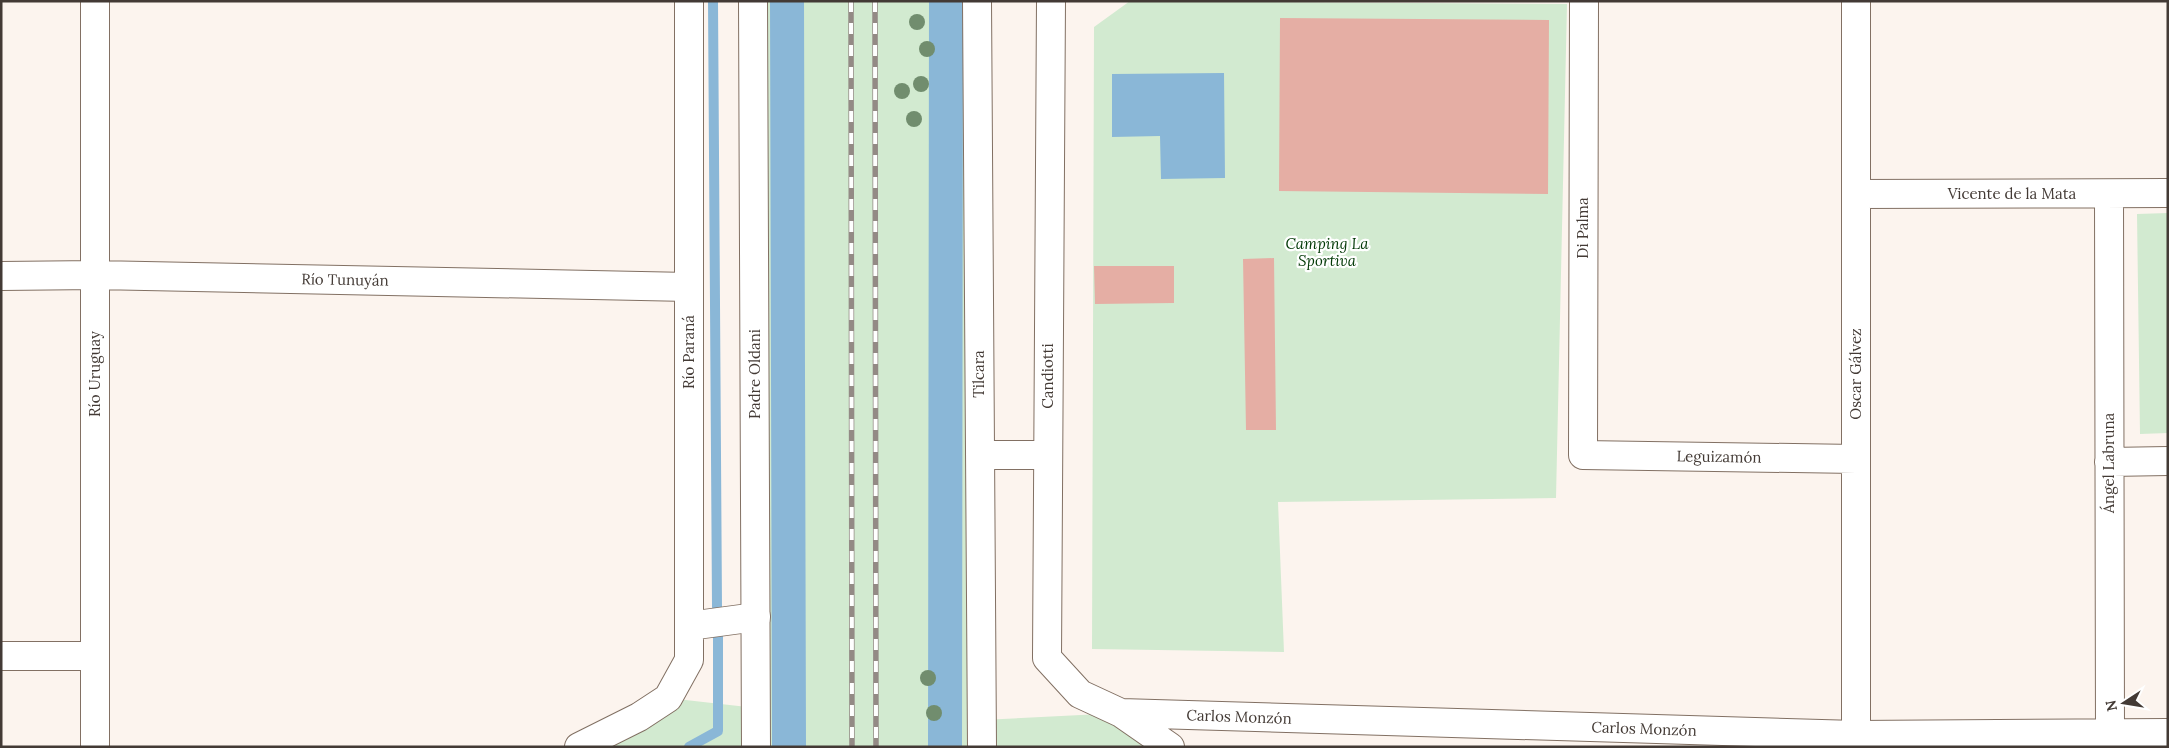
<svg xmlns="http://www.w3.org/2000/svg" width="2169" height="748" viewBox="0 0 2169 748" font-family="Lora,serif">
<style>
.green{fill:#d2ead0}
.water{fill:#8ab7d7}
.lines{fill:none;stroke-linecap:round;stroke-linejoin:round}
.stream{stroke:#8ab7d7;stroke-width:10}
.canal{stroke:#8ab7d7;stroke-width:34}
.building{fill:#e5aea4}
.minor-casing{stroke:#827063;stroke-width:30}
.secondary-casing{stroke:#827063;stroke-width:30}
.minor{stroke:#fff;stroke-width:28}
.secondary{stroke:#fff;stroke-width:28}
.rail-casing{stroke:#938a85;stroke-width:5.5}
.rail{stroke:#fff;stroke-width:4;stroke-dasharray:11;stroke-linecap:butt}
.tree{fill:#718d6e}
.labels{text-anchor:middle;stroke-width:4.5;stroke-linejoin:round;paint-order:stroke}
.street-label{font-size:15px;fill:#433a35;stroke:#fff}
.park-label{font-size:15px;font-style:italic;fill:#003805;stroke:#fff}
</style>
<rect width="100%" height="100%" fill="#fcf4ee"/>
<path class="green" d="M753,1H977L982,720L1121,713L1170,747H579L668,698L756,708Z
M1130,1L1567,4L1556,498L1278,502L1284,652L1092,649L1094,27Z
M2168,213V433L2140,434L2137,214Z"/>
<path class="water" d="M1224,73L1225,178L1161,179L1160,136L1112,137V74Z"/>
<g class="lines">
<path class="stream" d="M713,1L717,607
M689,747L718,731V636"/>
<path class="canal" d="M787,1L789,747
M945,747L946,1"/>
</g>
<path class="building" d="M1280,18L1549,20L1548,194L1279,191Z
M1274,258L1276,430H1246L1243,259Z
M1094,266H1174V303L1095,304Z"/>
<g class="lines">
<g class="minor-casing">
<path id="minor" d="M977,1L982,747
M1051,1L1047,658L1080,694L1121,713L1170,747
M1584,1L1583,455L1856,459
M1856,1V747
M1856,194L2168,193
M2109,194L2110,733
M1,276L96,275L689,287
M980,455H1048
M2109,462L2168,461
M689,626L756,617
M1,656H95
M1121,713L1856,735L2168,733
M95,747V1
M579,747L639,717L668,698L689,660V1"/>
</g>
<g class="secondary-casing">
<path id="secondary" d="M753,1L756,747"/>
</g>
<use href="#minor" class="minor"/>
<use href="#secondary" class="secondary"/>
<g class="rail-casing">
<path id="rail" d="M851,1L852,747
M875,1L876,747"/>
</g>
<use href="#rail" class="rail"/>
</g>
<g class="tree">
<circle cx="917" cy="22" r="8"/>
<circle cx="927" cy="49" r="8"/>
<circle cx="921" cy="84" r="8"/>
<circle cx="902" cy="91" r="8"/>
<circle cx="914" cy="119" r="8"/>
<circle cx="928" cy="678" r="8"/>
<circle cx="934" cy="713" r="8"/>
</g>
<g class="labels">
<g class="street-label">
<text x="2012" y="199">Vicente de la Mata</text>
<text transform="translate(1583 228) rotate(-90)" y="5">Di Palma</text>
<text transform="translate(345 280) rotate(1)" y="5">Río Tunuyán</text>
<text transform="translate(689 352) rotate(-90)" y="5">Río Paraná</text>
<text transform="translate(95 374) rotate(-90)" y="5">Río Uruguay</text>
<text transform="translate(755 374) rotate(-90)" y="5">Padre Oldani</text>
<text transform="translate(979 374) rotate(-90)" y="5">Tilcara</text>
<text transform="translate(1856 374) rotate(-90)" y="5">Oscar Gálvez</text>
<text transform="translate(1048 376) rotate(-90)" y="5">Candiotti</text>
<text transform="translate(1719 457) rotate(1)" y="5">Leguizamón</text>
<text transform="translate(2109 463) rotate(-90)" y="5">Ángel Labruna</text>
<text transform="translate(1239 717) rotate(2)" y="5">Carlos Monzón</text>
<text transform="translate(1644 729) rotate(2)" y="5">Carlos Monzón</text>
</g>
<g class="park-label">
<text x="1327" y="249">Camping La<tspan x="1327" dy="17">Sportiva</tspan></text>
</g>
</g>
<rect width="2169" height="748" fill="none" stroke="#433a35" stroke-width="5"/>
<g transform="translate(2124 703) rotate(258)" stroke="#ffffff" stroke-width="4" paint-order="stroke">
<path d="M0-4L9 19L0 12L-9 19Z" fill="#433a35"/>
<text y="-8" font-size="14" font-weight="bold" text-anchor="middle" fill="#433a35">N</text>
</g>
</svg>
